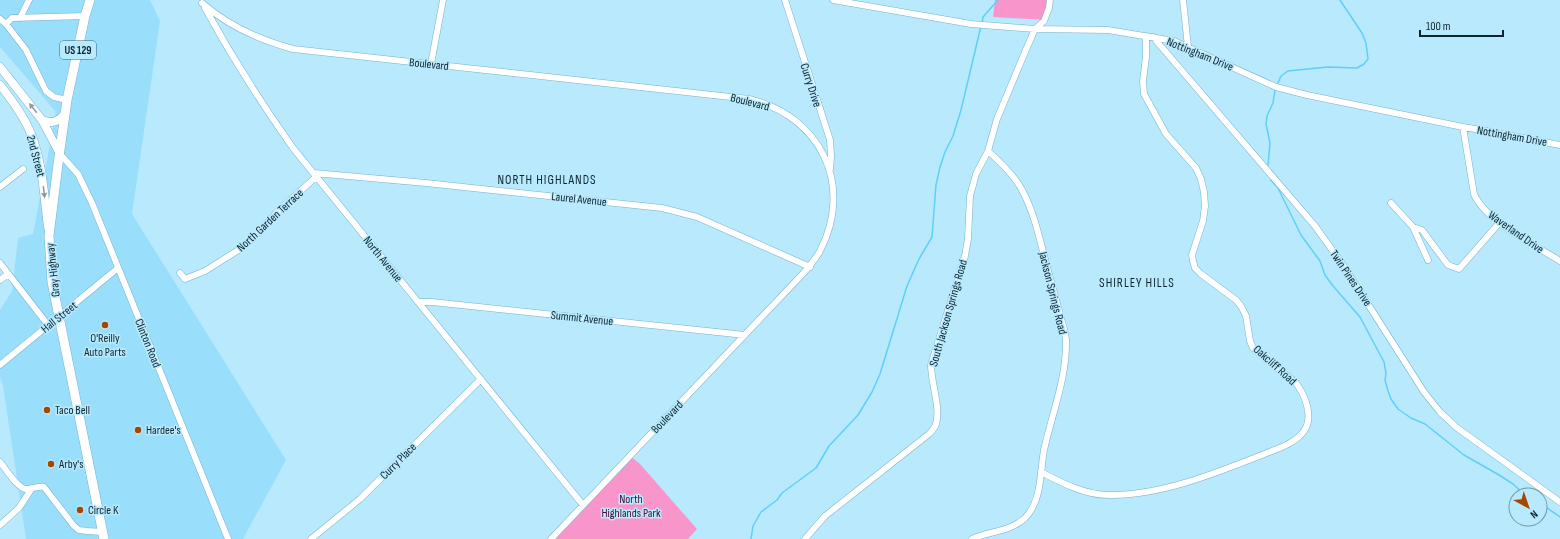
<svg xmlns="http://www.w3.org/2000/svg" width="1560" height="539" viewBox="0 0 1560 539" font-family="'Sofia Sans Condensed',sans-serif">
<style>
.built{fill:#99dffc}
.green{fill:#f896cc}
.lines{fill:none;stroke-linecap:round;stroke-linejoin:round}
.stream{stroke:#5fcffa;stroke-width:1.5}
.minor-casing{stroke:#76b1ca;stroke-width:7}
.major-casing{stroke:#76b1ca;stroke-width:9}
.highway-casing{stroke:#76b1ca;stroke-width:10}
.minor{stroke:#fff;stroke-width:6}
.major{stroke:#fff;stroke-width:8}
.highway{stroke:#fff;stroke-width:9}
.oneway{fill:#929da1}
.poi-dot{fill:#a74601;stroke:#b9e9fd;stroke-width:1.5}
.labels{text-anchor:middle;stroke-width:3;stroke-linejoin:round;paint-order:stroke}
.shield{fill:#b9e9fd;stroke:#40606c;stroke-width:1}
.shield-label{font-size:11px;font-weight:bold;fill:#0c252e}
.street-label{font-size:12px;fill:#0c252e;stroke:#b9e9fd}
.poi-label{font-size:12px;fill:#0c252e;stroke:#b9e9fd;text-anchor:start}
.park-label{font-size:12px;fill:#4a0834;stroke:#b9e9fd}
.neighbourhood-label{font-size:13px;letter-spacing:1px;fill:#0c252e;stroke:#b9e9fd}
</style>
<rect width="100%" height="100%" fill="#b9e9fd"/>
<path class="built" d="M0,0H150L160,21L132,214L286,460L243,539H26L3,386L0,377V310L12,291L18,238L33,234L56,112L0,47Z"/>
<path class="green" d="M995,0H1049L1047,20L993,17Z
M630,456L640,464L697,529L688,539H555Z"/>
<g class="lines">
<path class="stream" d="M982,23L983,17L998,0
M1278,83L1281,76L1288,71L1328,67L1357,68L1364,64L1368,59L1366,43L1362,33L1340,0
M1268,165L1270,143L1266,124L1267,116L1273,103L1275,90
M1271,180L1278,188L1301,235L1320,261L1325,275L1333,286L1360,317L1384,362L1386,373L1385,380L1388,391L1391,399L1398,409L1411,418L1425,424L1464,455L1499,475L1513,484L1525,495
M1540,503L1560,517
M751,539L753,526L761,512L777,500L782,493L816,468L829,446L858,415L872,392L880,374L907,286L919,259L932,237L936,185L940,167L945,152L953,136L961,110L981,26"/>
<g class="minor-casing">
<path id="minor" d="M785,0L830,140L831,156L830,169
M833,0L971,24L1035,29L1108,30L1174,41L1276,87L1307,95L1463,127L1487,131L1560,145
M1183,0L1188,47
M202,3C227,25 260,40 293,49L749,99C821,116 854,185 820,251C813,263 804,273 795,282L551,539
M205,8C232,57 261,103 293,148L583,505
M20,18L29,0
M0,19L6,24L26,50L46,91L54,97L67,100
M6,24L12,18L85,16
M1153,37L1315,226L1343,265L1424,392L1440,412L1456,427L1560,502
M431,64L443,0
M1463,127L1474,194C1486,222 1535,245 1560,261
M60,154L78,174L92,203L228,539
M314,173L426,183L662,208L697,217L810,267
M0,187L23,169
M1391,203L1413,227L1422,230L1448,265L1459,269L1500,222
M1413,227L1428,260
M0,263L48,325
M180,273L185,279L205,271L240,249L254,237L278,211L316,177
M0,280L8,274
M418,302H432L745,335
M0,365L118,268
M0,462C5,468 18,489 26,489C32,489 38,486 44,487L74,526L79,530L87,531L103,532
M1041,472C1062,483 1085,495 1109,495C1160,496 1216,473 1262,455C1276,449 1295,444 1304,431C1314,417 1305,395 1296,383L1253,348L1250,341L1246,316L1241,306L1236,300L1201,274L1195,268L1193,261L1192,255L1203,221L1205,206L1204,192L1201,179L1196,168L1166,134L1144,94L1143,81L1146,57V36
M0,525L19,508L32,488
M311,539L360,499L481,379
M805,539L825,516L929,434C932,431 935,428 936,424C941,408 931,383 931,365L965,256L968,239L970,196L976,174L988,151L997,119L1025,52L1035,29L1044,21L1049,8L1050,0
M972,539C989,531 1010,532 1025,518C1042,501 1040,472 1044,450C1052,414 1067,377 1066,340C1065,330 1061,320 1059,311C1055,296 1051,282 1047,267C1040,241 1035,214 1022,190C1014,175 1000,162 988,151"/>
</g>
<g class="major-casing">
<path id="major" d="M0,67L42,120L60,154
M0,85C12,100 24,116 31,134C43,164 44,196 48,227
M42,120C52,124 58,122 65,114"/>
</g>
<g class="highway-casing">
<path id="highway" d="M90,0L85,16L67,100L58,164L49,236L52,282L104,539"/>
</g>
<use href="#minor" class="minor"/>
<use href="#major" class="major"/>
<use href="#highway" class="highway"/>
</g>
<defs><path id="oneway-solid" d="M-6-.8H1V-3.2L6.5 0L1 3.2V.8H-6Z"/></defs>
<g class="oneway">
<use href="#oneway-solid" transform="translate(33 108) rotate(-129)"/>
<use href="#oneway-solid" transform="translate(44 192) rotate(83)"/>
</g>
<g class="poi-dot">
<circle cx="105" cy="325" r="4"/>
<circle cx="47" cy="410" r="4"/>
<circle cx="138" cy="430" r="4"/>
<circle cx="51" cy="464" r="4"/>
<circle cx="80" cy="510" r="4"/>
</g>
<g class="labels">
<rect class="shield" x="60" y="41" width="36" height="18" rx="3"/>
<g class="shield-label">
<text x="78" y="54">US 129</text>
</g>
<g class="street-label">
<text transform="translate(1200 54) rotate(22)" y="4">Nottingham Drive</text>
<text transform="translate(429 64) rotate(6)" y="4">Boulevard</text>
<text transform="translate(811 85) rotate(72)" y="4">Curry Drive</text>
<text transform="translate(750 102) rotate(14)" y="4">Boulevard</text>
<text transform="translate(1512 136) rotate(10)" y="4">Nottingham Drive</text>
<text transform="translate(36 156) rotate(75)" y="4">2nd Street</text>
<text transform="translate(579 199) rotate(6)" y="4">Laurel Avenue</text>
<text transform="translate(270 220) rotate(-43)" y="4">North Garden Terrace</text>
<text transform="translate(1516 232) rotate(35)" y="4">Waverland Drive</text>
<text transform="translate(383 259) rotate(51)" y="4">North Avenue</text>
<text transform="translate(53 270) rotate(-96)" y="4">Gray Highway</text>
<text transform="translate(1351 278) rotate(56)" y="4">Twin Pines Drive</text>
<text transform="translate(1053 293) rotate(76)" y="4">Jackson Springs Road</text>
<text transform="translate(948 313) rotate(-74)" y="4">South Jackson Springs Road</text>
<text transform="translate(59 317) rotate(-39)" y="4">Hall Street</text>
<text transform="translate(582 318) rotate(6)" y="4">Summit Avenue</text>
<text transform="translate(148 343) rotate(68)" y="4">Clinton Road</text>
<text transform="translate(1275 365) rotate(42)" y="4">Oakcliff Road</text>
<text transform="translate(667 417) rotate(-46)" y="4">Boulevard</text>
<text transform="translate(398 461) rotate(-45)" y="4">Curry Place</text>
</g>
<g class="poi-label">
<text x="105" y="342" text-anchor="middle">O'Reilly<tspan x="105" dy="14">Auto Parts</tspan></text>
<text x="55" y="414">Taco Bell</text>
<text x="146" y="434">Hardee's</text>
<text x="59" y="468">Arby's</text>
<text x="88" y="514">Circle K</text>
</g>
<g class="park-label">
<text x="631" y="503">North<tspan x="631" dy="14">Highlands Park</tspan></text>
</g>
<g class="neighbourhood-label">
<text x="547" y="184">NORTH HIGHLANDS</text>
<text x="1137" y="287">SHIRLEY HILLS</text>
</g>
</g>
<g transform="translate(1528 507) rotate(140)"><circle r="19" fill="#b9e9fd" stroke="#749baa"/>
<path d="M0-3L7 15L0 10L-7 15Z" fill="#a74601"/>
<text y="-6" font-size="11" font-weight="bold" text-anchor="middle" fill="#0c252e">N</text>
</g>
<path d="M1420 30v6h83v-6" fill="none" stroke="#0c252e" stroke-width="2"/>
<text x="1426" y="30" font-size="12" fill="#0c252e" stroke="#b9e9fd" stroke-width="3" paint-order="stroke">100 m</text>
</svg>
